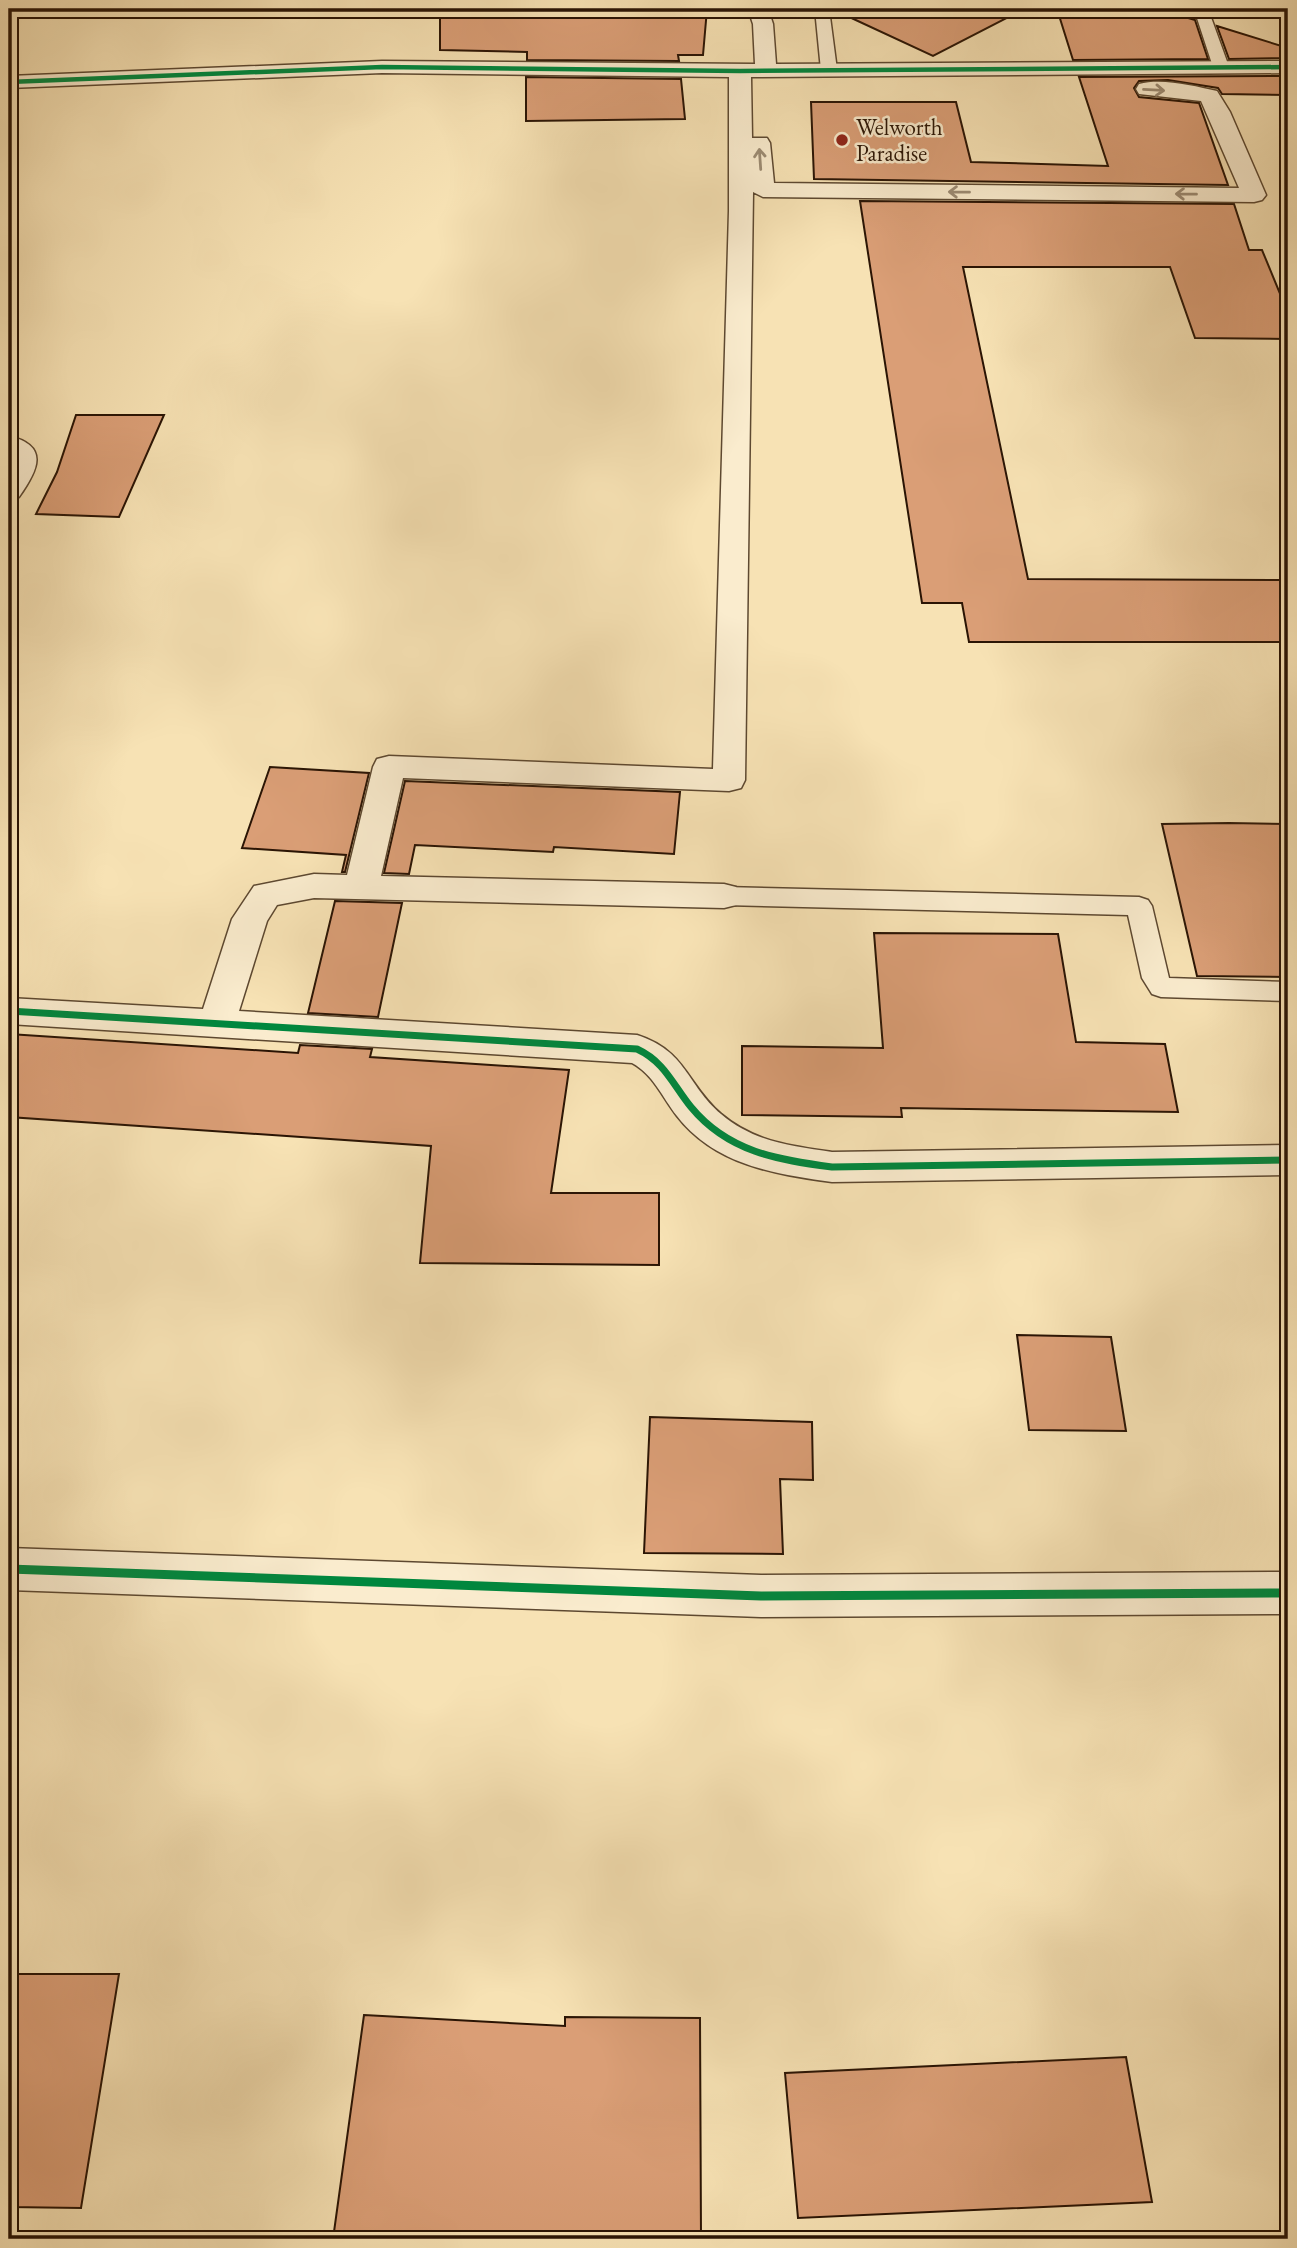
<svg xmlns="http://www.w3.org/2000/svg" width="1297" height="2248" viewBox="0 0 1297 2248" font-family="'EB Garamond',serif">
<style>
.building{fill:#da9e76;stroke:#2a1404;stroke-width:2}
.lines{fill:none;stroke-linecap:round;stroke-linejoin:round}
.lane-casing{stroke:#5d4830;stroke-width:3}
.street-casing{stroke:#5d4830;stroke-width:3}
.lane{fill:#faecce;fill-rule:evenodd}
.street{fill:#faecce;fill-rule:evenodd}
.cycleway-far2-casing{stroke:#faecce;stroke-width:7}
.cycleway-far1-casing{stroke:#faecce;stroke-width:11}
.cycleway-casing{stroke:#faecce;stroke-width:13}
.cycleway-far2{stroke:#00873e;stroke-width:4.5}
.cycleway-far1{stroke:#00873e;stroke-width:7}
.cycleway{stroke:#00873e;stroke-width:9}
.oneway{stroke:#9c8b73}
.poi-dot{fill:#8f2418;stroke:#faecce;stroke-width:2.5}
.labels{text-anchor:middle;stroke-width:5;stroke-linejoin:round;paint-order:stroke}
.far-poi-label{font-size:23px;fill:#2a1404;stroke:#faecce;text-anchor:start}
</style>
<rect width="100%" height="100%" fill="#f7e2b4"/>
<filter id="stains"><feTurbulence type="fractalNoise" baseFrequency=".00286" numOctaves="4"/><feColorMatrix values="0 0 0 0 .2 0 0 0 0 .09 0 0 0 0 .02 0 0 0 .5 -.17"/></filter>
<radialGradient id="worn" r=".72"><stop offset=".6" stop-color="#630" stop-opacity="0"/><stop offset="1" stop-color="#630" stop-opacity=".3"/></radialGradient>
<path class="building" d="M440,9H707L703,55H678L679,61L527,60V52L440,50Z
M832,9H1024L933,56Z
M1057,9H1158L1195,20L1208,59L1073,60Z
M1217,26L1288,48V58L1229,59Z
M1288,76V95L1222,94L1218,88L1168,80L1139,81L1134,88L1139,97L1199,103L1228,185L814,179L811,102H956L971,162L1108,166L1079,77Z
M526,77L681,79L685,119L526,121Z
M860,201L1234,204L1249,250H1262L1288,313V339L1195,338L1170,267H963L1028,579L1288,580V642H969L962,603H922Z
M76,415H164L119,517L36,514L57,472Z
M270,767L369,773L345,872H342L346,855L242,848Z
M405,781L680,792L674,854L554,847L553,852L415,845L409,874L384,873Z
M1229,823L1288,824V977L1197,976L1162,824Z
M335,901L402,903L378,1017L308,1013Z
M874,933L1058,934L1076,1042L1165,1044L1178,1112L901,1108L902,1117L742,1115V1046L883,1048Z
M9,1034L298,1053L300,1045L372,1049L370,1057L569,1070L551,1193H659V1265L420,1263L431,1146L9,1117Z
M1017,1335L1111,1337L1126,1431L1029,1430Z
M650,1417L812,1422L813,1480L780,1479L783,1554L644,1553Z
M9,1974H119L81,2208L9,2207Z
M364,2015L565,2026V2017L700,2018L701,2239H333Z
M1126,2057L1152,2202L798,2218L785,2073Z"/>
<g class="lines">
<g class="lane-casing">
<path id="lane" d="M815,9H829L837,70L834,73H824L821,70Z
M1194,9H1208L1229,67L1226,70H1216L1213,67Z
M724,887L1139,897L1148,900L1152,906L1169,978L1288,982V1001L1161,997L1152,994L1142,978L1128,915L724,905L715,902L711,896L715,890Z"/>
</g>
<g class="street-casing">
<path id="street" d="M748,9H768L773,24L776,64L1288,61V73L751,77L752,138H767L770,143L774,183L1239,188L1201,101L1139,94L1136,89L1139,84C1163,78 1193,86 1217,91L1230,112L1266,195L1262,200L1254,202L763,197L753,192L745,780L741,788L729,791L403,778L381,876L724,884L736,887L741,896L736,905L724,908L314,898L277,905L267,921L239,1011L637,1035C687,1051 686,1084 721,1114C754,1142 791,1146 832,1152L1288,1145V1175L832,1182C774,1174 715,1165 677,1116C662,1097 654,1075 632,1063L9,1024V998L203,1009L232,919L254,886L314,874L347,875L373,767L377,759L389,756L713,769L729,211V77L382,73L9,88V76L382,61L755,64L753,24Z
M9,436C50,446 38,470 19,497L9,499Z
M9,1548L761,1575L1288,1572V1614L761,1617L9,1590Z"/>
</g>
<use href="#lane" class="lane"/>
<use href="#street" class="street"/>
<g class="cycleway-far2-casing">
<path id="cycleway-far2" d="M9,82L382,67L740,71L1288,67"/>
</g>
<g class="cycleway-far1-casing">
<path id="cycleway-far1" d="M9,1011L637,1049C665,1062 673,1085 691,1107C728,1152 778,1160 832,1167L1288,1160"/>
</g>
<g class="cycleway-casing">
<path id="cycleway" d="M9,1569L761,1596L1288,1593"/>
</g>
<use href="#cycleway-far2" class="cycleway-far2"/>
<use href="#cycleway-far1" class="cycleway-far1"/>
<use href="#cycleway" class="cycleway"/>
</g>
<defs><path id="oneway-shaft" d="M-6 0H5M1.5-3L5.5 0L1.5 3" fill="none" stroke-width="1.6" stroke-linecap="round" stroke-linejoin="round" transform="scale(1.75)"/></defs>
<g class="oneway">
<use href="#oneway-shaft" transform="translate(1154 90) rotate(3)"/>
<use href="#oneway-shaft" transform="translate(760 159) rotate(-94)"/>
<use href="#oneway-shaft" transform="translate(959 192) rotate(-179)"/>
<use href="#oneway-shaft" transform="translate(1186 194) rotate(-179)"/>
</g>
<circle class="poi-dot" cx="842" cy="140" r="7"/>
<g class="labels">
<g class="far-poi-label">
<text x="856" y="135">Welworth<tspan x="856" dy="26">Paradise</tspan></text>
</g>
</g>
<rect width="1297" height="2248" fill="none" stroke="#f7e2b4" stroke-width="35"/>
<rect x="10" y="10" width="1276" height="2227" fill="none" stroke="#2a1404" stroke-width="3.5"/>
<rect x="18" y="18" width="1262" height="2213" fill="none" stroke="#2a1404" stroke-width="2"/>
<rect width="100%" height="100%" filter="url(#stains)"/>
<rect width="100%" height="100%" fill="url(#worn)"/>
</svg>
